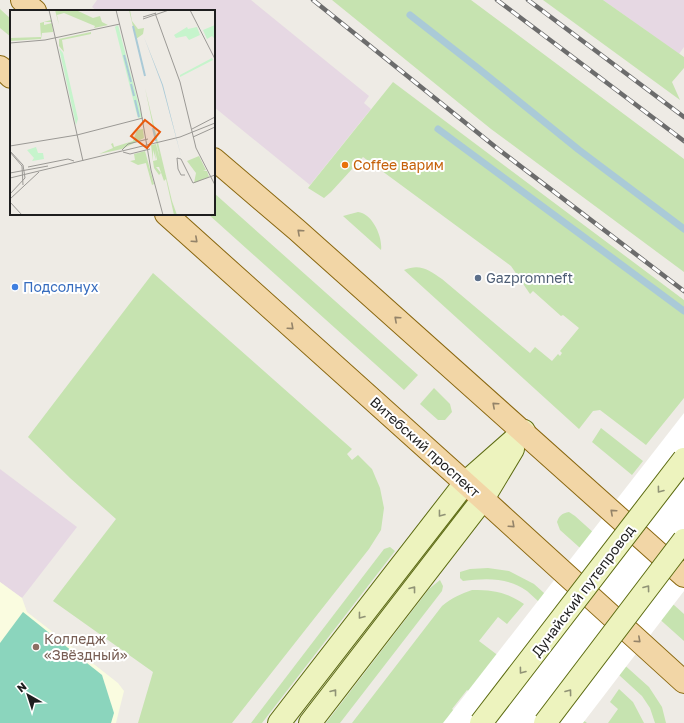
<svg xmlns="http://www.w3.org/2000/svg" width="684" height="723" viewBox="0 0 684 723" font-family="'Golos Text',sans-serif">
<style>
.industrial{fill:#e6d8e3}
.education{fill:#fafce0}
.grass{fill:#c6e3b0}
.pitch{fill:#8bd5bd}
.pier{fill:#fff}
.lines{fill:none;stroke-linecap:round;stroke-linejoin:round}
.stream{stroke:#aacad7;stroke-width:7}
.secondary-casing{stroke:#5b6a10;stroke-width:24}
.primary-casing{stroke:#89670f;stroke-width:24}
.secondary{stroke:#edf3be;stroke-width:22}
.primary{stroke:#f2d6a6;stroke-width:22}
.rail-casing{stroke:#6c6c6c;stroke-width:4.5}
.rail{stroke:#fff;stroke-width:3;stroke-dasharray:9;stroke-linecap:butt}
.secondary-bridge-casing{stroke:#5b6a10;stroke-width:24;stroke-linecap:butt}
.secondary-bridge{stroke:#edf3be;stroke-width:22}
.oneway{stroke:#938369}
.oneway2{stroke:#909376}
.food-dot{fill:#e8710a;stroke:#fff;stroke-width:1.5}
.service-dot{fill:#5c6f8a;stroke:#fff;stroke-width:1.5}
.shop-dot{fill:#3f7fe0;stroke:#fff;stroke-width:1.5}
.education-dot{fill:#8d6e63;stroke:#fff;stroke-width:1.5}
.labels{text-anchor:middle;stroke-width:4;stroke-linejoin:round;paint-order:stroke}
.food-label{font-size:14px;fill:#c56008;stroke:#fff;text-anchor:start}
.service-label{font-size:14px;fill:#4e5e75;stroke:#fff;text-anchor:start}
.shop-label{font-size:14px;fill:#366cbe;stroke:#fff;text-anchor:start}
.street-label{font-size:14px;fill:#1e1e1e;stroke:#fff}
.education-label{font-size:14px;fill:#785e54;stroke:#fff;text-anchor:start}
.inset-river{fill:none;stroke:#aacad7;stroke-width:2}
.inset-road{fill:none;stroke:#9b9995;stroke-width:1}
.view{fill:#e8590c;fill-opacity:0.15;stroke:#e8590c;stroke-width:2}
.inset-edge{fill:none;stroke:#1e1e1e;stroke-width:2}
</style>
<rect width="100%" height="100%" fill="#eeebe5"/>
<path class="industrial" d="M97,0H251L369,96L364,103L371,109L310,185L214,107V11H97L92,7Z
M603,0H684V47L679,54Z
M0,469L77,527L22,598L0,582Z"/>
<path class="education" d="M0,582L22,598L27,612L118,683L124,691L116,723H0Z"/>
<path class="grass" d="M332,0H471L684,159V272L491,129Z
M543,0H603L684,57V68L672,82L680,100Z
M0,9L11,19V37L0,28Z
M393,82L684,300V398L646,445L600,410L593,411L579,429L404,270C420,263 429,270 442,279L530,353L535,347L552,361L558,354L560,356L562,353L560,351L579,328L563,315L561,316L533,291L530,294L511,266L363,157L331,192L324,198L308,188Z
M214,193L418,375L404,390L208,214H214Z
M358,212C372,213 383,237 381,250L343,216Z
M153,273L352,449L347,454L352,460L358,455L372,469L380,488L384,508L381,530L369,549L232,723H138L153,672L53,601L116,519L70,478L28,437Z
M434,388L450,404L452,412L445,420H438L420,404Z
M601,428L643,461L632,475L592,442Z
M569,512L575,516L684,614V641L560,530L557,522C559,516 562,513 569,512Z
M390,547L395,551L262,723H251L384,549Z
M488,568L509,571L534,584L649,687L662,707L666,723H655L650,708L642,696L527,591C507,577 486,578 463,581L460,578V572L470,569Z
M440,580L443,586L442,591L340,723H326L429,589Z
M472,590C494,590 506,592 524,604L507,624L498,617L479,641L587,723H509L467,690L452,709L469,723H352L442,606C451,598 461,594 472,590Z
M619,689L633,702L644,723H608L618,709L610,702Z"/>
<path class="pitch" d="M23,612L102,675L114,713L111,723H0V643Z"/>
<path class="pier" d="M684,413V591L583,723H443Z"/>
<g class="lines">
<path class="stream" d="M410,15L479,69L579,150L684,229
M438,129L684,311"/>
<g class="secondary-casing">
<path id="secondary" d="M279,723L465,483L524,431
M310,723L483,499L513,449"/>
</g>
<g class="primary-casing">
<path id="primary" d="M22,0L35,11
M0,67L11,77
M214,159L297,230L684,576
M166,214L483,499L684,682"/>
</g>
<use href="#secondary" class="secondary"/>
<use href="#primary" class="primary"/>
<g class="rail-casing">
<path id="rail" d="M313,0L498,149L684,291
M497,0L684,141
M528,0L684,117"/>
</g>
<use href="#rail" class="rail"/>
<g class="secondary-bridge-casing">
<path id="secondary-bridge" d="M481,723L684,459
M545,723L684,540"/>
</g>
<use href="#secondary-bridge" class="secondary-bridge"/>
</g>
<defs><path id="oneway-chevron" d="M-2-3.5L2.5 0L-2 3.5" fill="none" stroke-width="1.6" stroke-linecap="round" stroke-linejoin="round"/></defs>
<g class="oneway">
<use href="#oneway-chevron" transform="translate(300 232) rotate(-138)"/>
<use href="#oneway-chevron" transform="translate(195 240) rotate(42)"/>
<use href="#oneway-chevron" transform="translate(397 319) rotate(-138)"/>
<use href="#oneway-chevron" transform="translate(291 327) rotate(42)"/>
<use href="#oneway-chevron" transform="translate(495 405) rotate(-138)"/>
<use href="#oneway-chevron" transform="translate(613 512) rotate(-138)"/>
<use href="#oneway-chevron" transform="translate(512 525) rotate(42)"/>
<use href="#oneway-chevron" transform="translate(638 640) rotate(42)"/>
</g>
<g class="oneway2">
<use href="#oneway-chevron" transform="translate(660 490) rotate(127)"/>
<use href="#oneway-chevron" transform="translate(441 514) rotate(128)"/>
<use href="#oneway-chevron" transform="translate(647 588) rotate(-53)"/>
<use href="#oneway-chevron" transform="translate(413 589) rotate(-52)"/>
<use href="#oneway-chevron" transform="translate(361 616) rotate(128)"/>
<use href="#oneway-chevron" transform="translate(522 671) rotate(127)"/>
<use href="#oneway-chevron" transform="translate(334 692) rotate(-52)"/>
<use href="#oneway-chevron" transform="translate(569 692) rotate(-53)"/>
</g>
<circle class="food-dot" cx="345" cy="165" r="4"/>
<circle class="service-dot" cx="478" cy="278" r="4"/>
<circle class="shop-dot" cx="15" cy="287" r="4"/>
<circle class="education-dot" cx="36" cy="647" r="4"/>
<g class="labels">
<g class="food-label">
<text x="353" y="170">Coffee варим</text>
</g>
<g class="service-label">
<text x="486" y="283">Gazpromneft</text>
</g>
<g class="shop-label">
<text x="23" y="292">Подсолнух</text>
</g>
<g class="street-label">
<text transform="translate(425 447) rotate(42)" y="5">Витебский проспект</text>
<text transform="translate(583 591) rotate(-53)" y="5">Дунайский путепровод</text>
</g>
<g class="education-label">
<text x="44" y="644">Колледж<tspan x="44" dy="16">«Звёздный»</tspan></text>
</g>
</g>
<g transform="translate(10 10)">
<rect width="205" height="205" fill="#eeebe5"/>
<path d="M45,0H66L83,8L90,6L92,12L98,15L84,18L85,16L54,3L47,5L49,15ZM119,0H120L122,11L128,19L134,18L133,24L126,29ZM41,10L42,12H34V15L42,13L43,22L32,23L31,29L0,31V28L31,27L30,13ZM81,22V24L52,30L54,42L49,36V29ZM135,78L162,191L167,205H164L156,169L154,171L149,157H146L151,163L149,165L144,158L143,151L147,150L145,140L146,150L143,140V151L141,135L146,134L150,150ZM133,119L134,128L112,139L89,144L103,138L101,134L103,133L104,137L123,131L127,120ZM135,141L144,174L142,175L136,153L128,155L120,151L125,150L124,144ZM189,146L196,160L193,161H197L199,167L184,173L186,163L177,151Z" fill="#c6e3b0"/>
<path d="M108,15L132,107L128,108L126,101L105,17ZM205,15V29L202,26L197,29L193,20ZM177,17L178,19L187,17L190,25L179,30L176,26L166,28L164,25ZM49,38L53,43L68,109L66,115ZM202,48L203,50L170,67V65ZM26,137L28,143H33L34,149L22,151L24,148L17,140Z" fill="#c6f4cc"/>
<path d="M134,27L153,75L171,146L152,75Z" fill="#aacad7"/>
<path class="inset-river" d="M123,16L135,66M114,45L121,72M121,74L124,86M125,90L129,107M143,118L146,131"/>
<path class="inset-road" d="M39,0L73,151M106,0L130,96L141,160L153,205M180,0L205,49M145,3L170,72L186,138M133,7L146,3M133,9L159,0M0,33L35,30L110,14M182,119L205,107M183,127L205,117M0,136L67,125L133,108M186,138L205,175M112,140L118,134L138,129M0,141L13,155L15,168L0,184M0,142L12,156L13,175M113,142L120,144L140,139M18,157L58,149L64,151M0,163L38,156M175,165H171L168,159L167,148L171,149L183,173L205,165M0,168L170,127L205,113M0,189L29,162M0,192L12,205"/>
<path class="view" d="M135,110L150,122L137,138L121,126Z"/>
<rect width="205" height="205" class="inset-edge"/>
</g>
<g transform="translate(28 695) rotate(321)" stroke="#ffffff" stroke-width="3" paint-order="stroke">
<path d="M0-3L7 15L0 10L-7 15Z" fill="#1e1e1e"/>
<text y="-6" font-size="11" font-weight="bold" text-anchor="middle" fill="#1e1e1e">N</text>
</g>
</svg>
